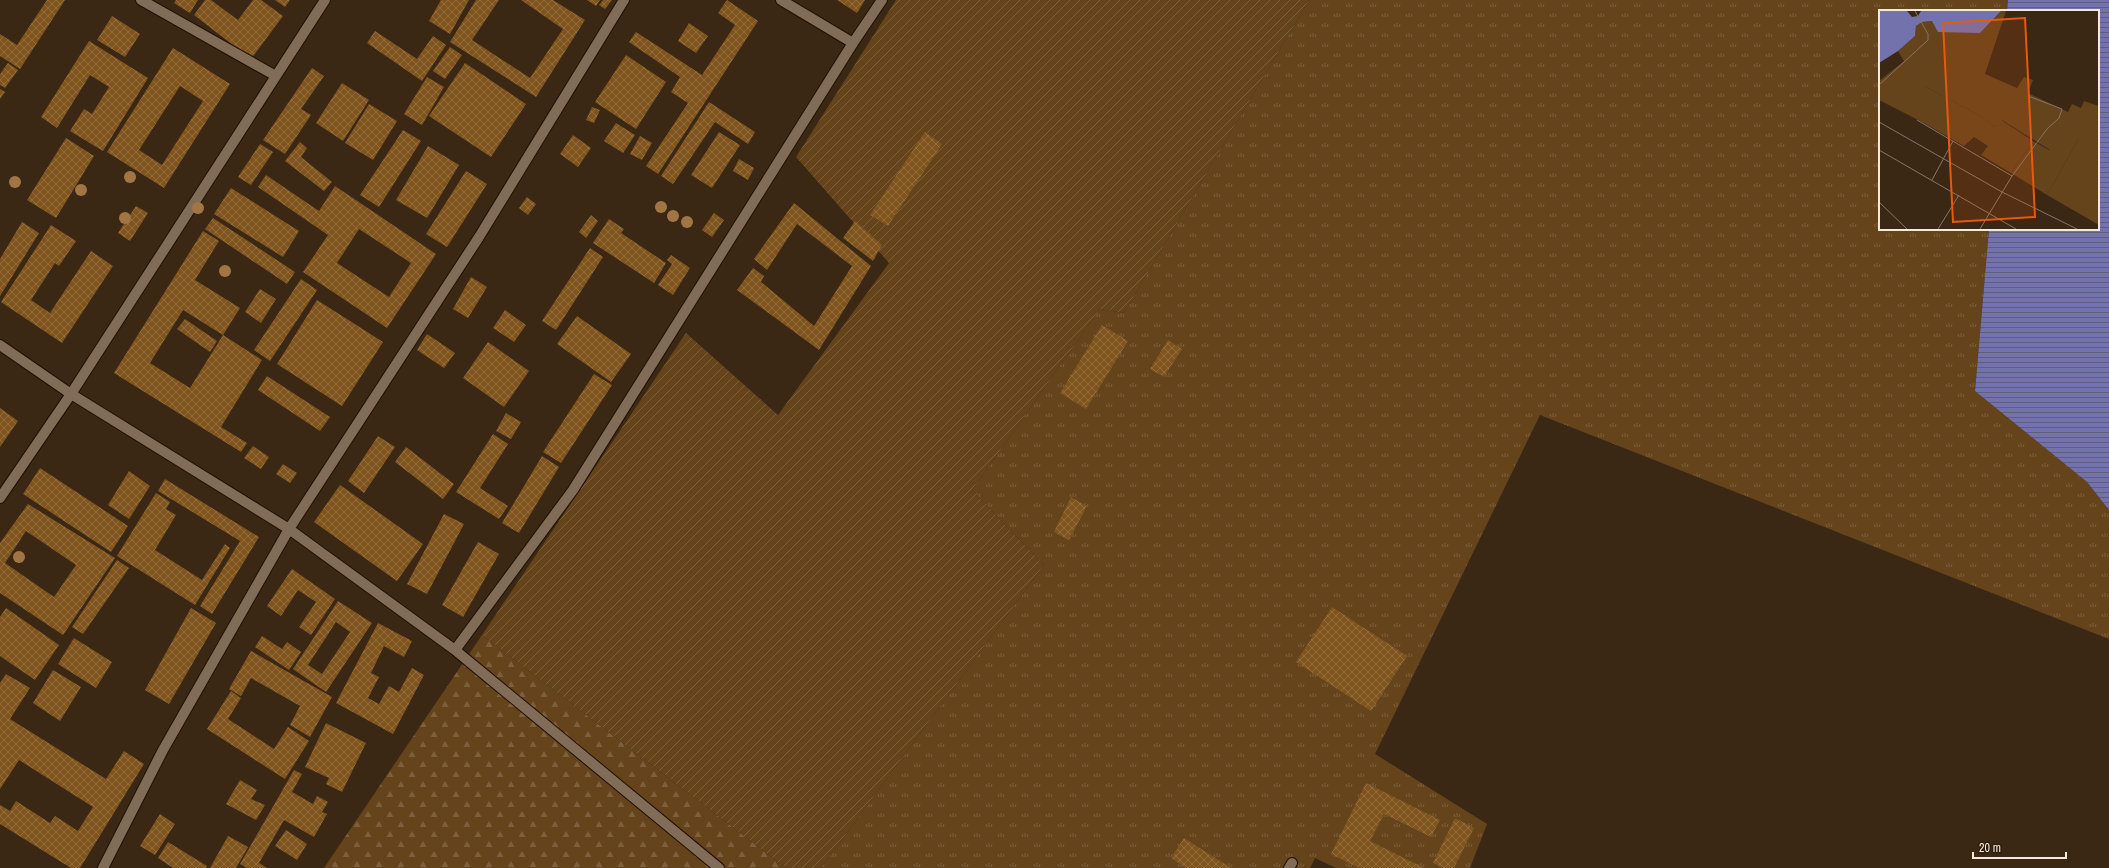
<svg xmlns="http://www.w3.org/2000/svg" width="2109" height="868" viewBox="0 0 2109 868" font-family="'Archivo Narrow',sans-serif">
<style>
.grass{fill:url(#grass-tufts)}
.forest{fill:url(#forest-firs)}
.garden{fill:url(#garden-furrows)}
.water{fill:url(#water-rules)}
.building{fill:url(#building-cross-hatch);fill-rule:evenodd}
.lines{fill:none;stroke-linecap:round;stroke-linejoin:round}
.minor-casing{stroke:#201101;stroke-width:12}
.minor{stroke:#806c57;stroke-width:10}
.tree{fill:#a27644}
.inset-road{fill:none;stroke:#847565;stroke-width:1}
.view{fill:#e8590c;fill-opacity:0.15;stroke:#e8590c;stroke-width:2}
.inset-edge{fill:none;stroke:#f4e9dd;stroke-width:2}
</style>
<defs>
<pattern id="grass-tufts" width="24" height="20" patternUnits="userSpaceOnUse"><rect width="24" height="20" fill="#65441c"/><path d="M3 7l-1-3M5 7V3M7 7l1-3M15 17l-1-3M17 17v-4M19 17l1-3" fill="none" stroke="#7c5f3d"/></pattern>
<pattern id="forest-firs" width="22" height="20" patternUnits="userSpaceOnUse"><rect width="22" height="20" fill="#65441c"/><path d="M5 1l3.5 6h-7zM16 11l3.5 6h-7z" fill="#7c5f3d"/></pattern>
<pattern id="garden-furrows" width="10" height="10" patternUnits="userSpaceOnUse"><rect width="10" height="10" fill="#65441c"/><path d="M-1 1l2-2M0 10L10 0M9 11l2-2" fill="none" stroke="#7c5f3d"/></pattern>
<pattern id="water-rules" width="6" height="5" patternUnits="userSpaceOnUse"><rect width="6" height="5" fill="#7472ad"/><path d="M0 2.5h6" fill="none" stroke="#615e7d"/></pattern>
<pattern id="building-cross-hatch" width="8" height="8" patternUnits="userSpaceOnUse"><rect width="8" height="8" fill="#80541d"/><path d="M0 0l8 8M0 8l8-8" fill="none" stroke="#936d3d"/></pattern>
</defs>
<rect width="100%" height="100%" fill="#3a2815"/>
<path class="grass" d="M1309,0H2008L2007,11H1880V229H1989L1975,391L2087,482L2109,510V639L1540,415L1375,754L1487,824L1470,868H1336L1315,858L1310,868H821L1044,565L972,490L1100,309L1124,313Z"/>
<path class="forest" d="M482,635L786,868H324Z"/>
<path class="garden" d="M896,0H1309L1124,313L1100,309L972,490L1044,565L821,868H786L482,635L686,333L778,415L889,263L796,157Z"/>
<path class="water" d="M2008,0H2109V510L2087,482L1975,391L1989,229H2098V11H2007Z"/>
<path class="building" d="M47,0H65L20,69L0,56V34L17,45Z
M176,0H198L190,13L174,3Z
M205,0H211L238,20L253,0H261L283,16L251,59L194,15Z
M275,0H290L285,7Z
M441,0H469L450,34L429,21Z
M476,0H499L472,40L530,78L563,29L521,0H553L585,20L536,97L450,42Z
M587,0H600L596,6Z
M603,0H612L605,9L599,5Z
M727,0L758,21L658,174L646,166L688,103L671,92L680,77L629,42L636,32L702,75L735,25L718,13Z
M837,0H865L857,13Z
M112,16L140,34L125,57L97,40Z
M689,23L708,36L696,53L678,41Z
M375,31L417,59L433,36L446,45L422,81L367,43Z
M89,41L148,78L103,151L70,131L84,109L92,114L109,87L90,75L57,128L41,117Z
M450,47L462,55L445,79L433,71Z
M173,48L230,84L164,188L107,152ZM180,86L203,101L162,165L139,150Z
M626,55L666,82L636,129L595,102Z
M8,63L18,70L5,88L0,85V74Z
M465,63L526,104L491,157L429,116Z
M312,68L324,76L301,109L311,115L285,154L263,140Z
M427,77L444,87L422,125L404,114Z
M342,83L369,100L343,141L316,123Z
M0,89L5,92L0,99Z
M709,102L755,132L748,144L715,122L673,184L661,176Z
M369,104L397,121L373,160L345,143Z
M592,107L600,110L594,123L586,120Z
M616,123L635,135L623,153L604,141Z
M403,130L421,141L379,207L360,195Z
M719,132L740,145L712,188L691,175Z
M925,132L942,144L888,226L870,215Z
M573,135L591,148L578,167L560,154Z
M640,136L652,143L642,160L630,154Z
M66,138L94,156L56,218L27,200Z
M300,142L307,148L301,157L332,182L324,191L285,161Z
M260,144L273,152L251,185L238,177Z
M428,146L459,165L427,218L396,200Z
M739,159L754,168L748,180L733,171Z
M466,171L487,184L447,247L426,234Z
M266,175L319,211L335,186L436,254L387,328L303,272L328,235L258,187ZM359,229L411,263L389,297L337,263Z
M231,188L299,231L283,257L214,214Z
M527,197L536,204L528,215L519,208Z
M794,203L871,266L819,350L737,290L753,268L764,276L761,282L814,326L852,266L797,224L767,270L754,259Z
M136,206L148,213L130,241L118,233Z
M714,213L724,220L712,237L702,230Z
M591,215L598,221L586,238L579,232Z
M213,218L295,272L287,284L205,229Z
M609,219L624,229L621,233L666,263L654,283L593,243Z
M855,221L882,245L873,261L843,238Z
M22,222L39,233L0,296V259Z
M51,225L76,241L59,266L55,263L31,300L50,313L91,251L113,266L62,343L1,302Z
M203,231L219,241L195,280L240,308L223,335L262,360L221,427L247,443L241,452L114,373ZM183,310L223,335L190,388L150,363Z
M590,248L603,257L556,330L542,321Z
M671,255L690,268L673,295L658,285L672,264L667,260Z
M471,277L487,287L468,318L453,309Z
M301,279L317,290L270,361L254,350Z
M260,289L276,299L261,323L245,312Z
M317,300L383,342L342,406L277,364Z
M505,310L526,325L514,342L493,328Z
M577,316L631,354L611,382L557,344Z
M185,319L217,341L210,352L177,329Z
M1102,325L1128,341L1086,409L1060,393Z
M427,334L455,353L444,368L417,350Z
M1168,340L1182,349L1164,377L1150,369Z
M488,342L529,371L504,407L463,378Z
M594,374L612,385L561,463L543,452Z
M267,376L330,417L320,431L258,390Z
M0,408L18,421L0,447Z
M506,413L521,422L511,439L496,431Z
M493,434L508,444L480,488L508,506L499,519L456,492Z
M378,436L395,447L364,493L348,481Z
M253,446L269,457L261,469L244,458Z
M406,447L454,484L443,499L395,462Z
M542,456L559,467L519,533L502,523Z
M283,464L297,473L290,483L276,474Z
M40,468L128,526L111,552L23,494Z
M129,471L150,486L129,519L108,505Z
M165,479L259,537L212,614L200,606L240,541L158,491Z
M340,485L423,544L397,581L314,522Z
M156,493L170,502L166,509L176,515L155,550L202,580L225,544L230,548L195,605L117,556Z
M1071,497L1087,506L1069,540L1054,532Z
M28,504L115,558L63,635L0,593V543ZM26,531L76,565L54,597L5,563Z
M444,514L464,524L427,594L407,584Z
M478,542L499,554L463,617L442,605Z
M117,560L129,568L83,634L72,627Z
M292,569L335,599L311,635L299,627L316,602L298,590L281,616L267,606Z
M338,601L372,623L326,692L293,669ZM336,622L350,632L322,674L308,665Z
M1332,607L1407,656L1371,711L1296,662Z
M6,608L59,645L35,680L0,656V617Z
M191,608L216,623L169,704L145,690Z
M378,623L412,641L404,657L384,646L371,673L379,677L368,698L379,704L389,686L399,692L412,668L424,675L393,734L336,703Z
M262,636L282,649L287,642L301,652L289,670L255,647Z
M74,638L112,662L96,688L58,664Z
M251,651L332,697L310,737L290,725L300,706L251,678L241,696L229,689Z
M53,670L81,687L60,721L33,703Z
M6,674L30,688L10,719L106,779L124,751L144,764L80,868H71L0,824V805L10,811L16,801L50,823L55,816L78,831L93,807L19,760L0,789V683Z
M231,691L241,698L228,719L274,749L288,727L309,741L285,779L207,729Z
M326,723L366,743L342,792L326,784L329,778L305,767Z
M294,770L302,774L292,792L313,804L317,796L328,802L322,812L327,814L314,837L284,820L259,863L267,868H247L240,864Z
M240,780L257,790L251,799L265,805L256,820L226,804Z
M1366,783L1440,820L1431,837L1384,814L1370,841L1424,868H1359L1331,854Z
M160,814L175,824L155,855L140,846Z
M1455,818L1474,828L1454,868H1443L1433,863Z
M286,830L307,844L297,860L275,846Z
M228,836L248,847L236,868H210Z
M1184,838L1231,868H1186L1171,858Z
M168,842L207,866L206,868H173L158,858Z"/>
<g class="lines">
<g class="minor-casing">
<path id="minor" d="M141,0L276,76
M781,0L853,43
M0,345L71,394L289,529L455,650L719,868
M0,498L71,394L325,0
M455,650L573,490L853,43L882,0
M103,868L163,750L289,529L479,237L624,0
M1289,868L1292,863"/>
</g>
<use href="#minor" class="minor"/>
</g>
<g class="tree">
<circle cx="130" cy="177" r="6"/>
<circle cx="15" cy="182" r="6"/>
<circle cx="81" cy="190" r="6"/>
<circle cx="661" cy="207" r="6"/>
<circle cx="198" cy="208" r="6"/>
<circle cx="673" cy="216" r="6"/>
<circle cx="125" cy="218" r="6"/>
<circle cx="687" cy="222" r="6"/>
<circle cx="225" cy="271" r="6"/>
<circle cx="19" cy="557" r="6"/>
</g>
<g transform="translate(1879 10)">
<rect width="220" height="220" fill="#3a2815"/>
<path d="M122,1H127L106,64L138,78L145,67L154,70L149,83L189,102L193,94L202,98L205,91L220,96V215L168,185L200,128L171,140L123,110L116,117L98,104L47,77L43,112L0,90V71L25,51L19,41L36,26L37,16L43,12L53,11L101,23Z" fill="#65441c"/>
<path d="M186,121L200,128L168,185L132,163L154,131L170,140Z" fill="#65441c"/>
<path d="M47,77L98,104L116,117L122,110L154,131L132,163L102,145L109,136L95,127L85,136L43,112L27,93Z" fill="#65441c"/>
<path d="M0,1H28L33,7L39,6L42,1H122L101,23L59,22L53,11L43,12L37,16L36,26L19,41L0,53Z" fill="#7472ad"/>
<path class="inset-road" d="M0,75L49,30V24L36,1M38,110L133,166M0,112L123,182L198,219M0,140L137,219M53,170L74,131M0,192L28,219M59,219L80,185M101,219L133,166L168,119L180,108L183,99L149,86"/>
<path class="view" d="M146,8L156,207L74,212L64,13Z"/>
<rect width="220" height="220" class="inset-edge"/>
</g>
<path d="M1973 852v6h93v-6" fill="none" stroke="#f4e9dd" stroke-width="2"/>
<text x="1979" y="852" font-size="12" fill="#f4e9dd" stroke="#2f1f0b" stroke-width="3" paint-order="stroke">20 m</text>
</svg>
